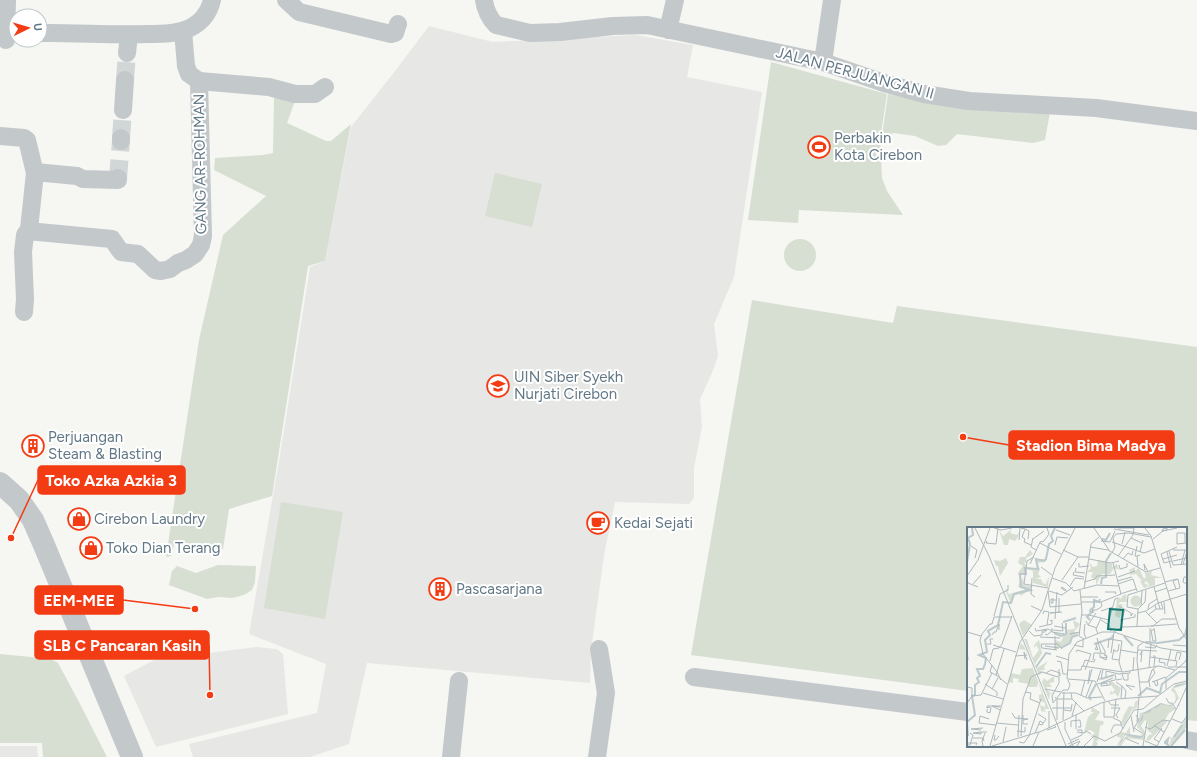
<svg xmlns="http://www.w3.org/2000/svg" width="1197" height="757" viewBox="0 0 1197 757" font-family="Figtree,sans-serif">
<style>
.built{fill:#e7e7e5}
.green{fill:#d7ded2}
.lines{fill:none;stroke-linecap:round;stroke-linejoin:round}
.minor-tunnel{stroke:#d1d6d7;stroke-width:18;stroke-dasharray:18 9;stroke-linecap:butt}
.minor{stroke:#c3c8cb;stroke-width:18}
.tertiary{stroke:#c3c8cb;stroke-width:22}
.labels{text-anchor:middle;stroke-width:4;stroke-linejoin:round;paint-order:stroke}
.street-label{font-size:15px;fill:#627886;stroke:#fff}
.poi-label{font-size:15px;fill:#627886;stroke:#fff;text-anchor:start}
.inset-river{fill:none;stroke:#bcc9cd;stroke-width:2}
.inset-road{fill:none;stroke:#aeb9bd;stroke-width:1}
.view{fill:#0f766e;fill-opacity:0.15;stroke:#0f766e;stroke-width:2}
.inset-edge{fill:none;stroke:#627886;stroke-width:2}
.leader{fill:none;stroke:#f43c14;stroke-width:1.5}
.callout-dot{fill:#f43c14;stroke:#fff;stroke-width:1.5}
.callout{fill:#f43c14;stroke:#f43c14;stroke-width:1.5}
.callout-label{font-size:16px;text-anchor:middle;font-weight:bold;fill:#fff}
</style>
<rect width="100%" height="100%" fill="#f6f6f2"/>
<path class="built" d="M429,26L493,42L636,35L693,45L687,77L762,92L734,277L714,324L718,356L712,373L700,399L702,427L694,468V498L689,504L615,502L604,555L591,651L590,683L367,663L349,744L310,757H193L189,744L317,713L326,664L249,634L280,455L310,267L325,261L351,127L395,71Z
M256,647L277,649L283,654L288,714L156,747L124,676L154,660Z
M0,746H37L38,757H0Z"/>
<path class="green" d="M771,62L887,94L880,140L882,178L887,191L903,215L799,210L798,223L748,220Z
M888,94L936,104L1050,112L1045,140L1033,143L957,134L946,145L938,146L915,136L894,133L882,136Z
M277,95L295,101L287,123L326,141H331L351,124L325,261L308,266L272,496L229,509L223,549L174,545L171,556L166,557L199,340L223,235L266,196L214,170L215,158L263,155L273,153L274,98Z
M495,173L542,184L532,227L485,216Z
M784 255a16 16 0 1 1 32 0a16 16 0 1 1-32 0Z
M752,300L893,323L897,306L1197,347V721L1186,720V528H968V691L691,655Z
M281,502L343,512L325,619L264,608Z
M218,565L256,566L255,582L252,590L244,595L232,598L218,597L207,599L169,585L172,571L177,566L196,573Z
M0,654L51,659L58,663L79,702L107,757H43L42,743H0Z"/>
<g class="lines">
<path class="minor-tunnel" d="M125,80L127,53
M121,138L123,110
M118,178L121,141"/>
<path class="minor" d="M286,0L299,12L391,34L395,33L398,24
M484,0C485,9 490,19 496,25L530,33L560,32L613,26L647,25L823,62L884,83L924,94L969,101L1096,108L1197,121
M668,30L675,0
M183,31L186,66L189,74L199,81L269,87L295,94H315L325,87
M40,33H49C82,33 115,35 148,34C162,34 177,34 190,28C202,22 209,13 212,0
M6,40L7,0
M127,53L129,35
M823,62L832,0
M123,110L125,80
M0,136L24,138L27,140L35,173L29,229L25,235L23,252L25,299L24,312
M121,141V138
M35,172L77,176L83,179L118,180V178
M28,231L112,239L121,252L138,254L155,270L161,271L170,269L178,263L186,260L195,254L201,245L203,236L199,81
M694,677L968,712
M1186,740L1197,742
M451,757L459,681
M597,757L606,693L599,649"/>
<path class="tertiary" d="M0,483L19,500L33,520L44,545L132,757"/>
</g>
<defs>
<g id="stadium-ring" transform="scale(1.15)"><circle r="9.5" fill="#fff" stroke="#f43c14" stroke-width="1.5"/><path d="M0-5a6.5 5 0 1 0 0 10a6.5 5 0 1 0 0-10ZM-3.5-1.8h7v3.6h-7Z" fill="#f43c14"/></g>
<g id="university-ring" transform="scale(1.15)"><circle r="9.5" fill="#fff" stroke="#f43c14" stroke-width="1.5"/><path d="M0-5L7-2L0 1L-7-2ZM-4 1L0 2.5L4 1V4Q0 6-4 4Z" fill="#f43c14"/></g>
<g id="building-ring" transform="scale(1.15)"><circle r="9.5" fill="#fff" stroke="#f43c14" stroke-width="1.5"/><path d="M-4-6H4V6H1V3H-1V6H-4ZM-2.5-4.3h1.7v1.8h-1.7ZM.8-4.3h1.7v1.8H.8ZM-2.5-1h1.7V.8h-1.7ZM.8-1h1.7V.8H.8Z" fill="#f43c14"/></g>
<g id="shop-ring" transform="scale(1.15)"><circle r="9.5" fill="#fff" stroke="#f43c14" stroke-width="1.5"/><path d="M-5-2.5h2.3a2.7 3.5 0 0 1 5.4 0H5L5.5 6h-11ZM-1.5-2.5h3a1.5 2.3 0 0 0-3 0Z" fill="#f43c14"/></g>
<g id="cafe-ring" transform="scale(1.15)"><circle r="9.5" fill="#fff" stroke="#f43c14" stroke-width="1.5"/><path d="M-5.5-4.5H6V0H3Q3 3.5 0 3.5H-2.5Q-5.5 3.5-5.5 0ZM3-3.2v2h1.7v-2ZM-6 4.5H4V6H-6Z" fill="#f43c14"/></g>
</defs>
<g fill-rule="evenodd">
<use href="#stadium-ring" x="819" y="147"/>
<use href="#university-ring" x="498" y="386"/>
<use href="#building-ring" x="33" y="446"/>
<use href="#shop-ring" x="79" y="519"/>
<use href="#cafe-ring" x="598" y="523"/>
<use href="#shop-ring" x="91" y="548"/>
<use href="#building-ring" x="440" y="589"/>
</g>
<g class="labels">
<g class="street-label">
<text transform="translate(855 73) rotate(15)" y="5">JALAN PERJUANGAN II</text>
<text transform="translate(200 164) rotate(-91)" y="5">GANG AR-ROHMAN</text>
</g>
<g class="poi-label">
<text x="834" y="143">Perbakin<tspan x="834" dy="17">Kota Cirebon</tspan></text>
<text x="514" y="382">UIN Siber Syekh<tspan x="514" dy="17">Nurjati Cirebon</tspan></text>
<text x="48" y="442">Perjuangan<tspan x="48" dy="17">Steam &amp; Blasting</tspan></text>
<text x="94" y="524">Cirebon Laundry</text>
<text x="614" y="528">Kedai Sejati</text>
<text x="106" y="553">Toko Dian Terang</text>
<text x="456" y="594">Pascasarjana</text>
</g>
</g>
<g transform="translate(967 527)">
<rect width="220" height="220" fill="#f6f6f2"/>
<path d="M45,2L43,6L50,8L52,5L51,10L48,14L42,12L41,18H37L32,3L36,9ZM63,23L66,27L59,31L60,35L57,36L61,41L70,43L71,42L69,37V32H80L78,35L70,36L73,42L71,47L74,50L68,52H74L76,57L78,54L77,57H79L82,49L81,60L66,56V44L58,41V48H52L54,53V55L56,50L57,58L64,59V66L62,63L54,69L53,67L48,68L44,77L38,62L42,63L40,65L42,67L60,62L51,60L53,53L51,46L56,39L51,36L53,30H58ZM39,31L41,36L33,49L31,39H29L27,33L33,34ZM131,33L145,37V40L150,37L152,43L147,41L143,47H135L129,58V53L124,50L126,45H120L124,41L122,35L126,40L130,39ZM168,40V44L172,41L177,52L179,50L177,43L180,46L185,44L184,48L196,51H188V58L181,60L182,57L179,54L177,56L181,58L180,60L177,61L173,54H175L169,47L162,48L164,46L162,43ZM159,67L160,75H153L151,78L154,77L160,79L155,78L153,91L148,89L150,72L153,70L154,73L155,69ZM163.5 74a5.5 5.5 0 1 1 11 0a5.5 5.5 0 1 1-11 0ZM57,93L65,98L56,109L52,97ZM106,93L113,97L107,105L112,106L104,110L103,116L88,123V113L94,115L99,103L108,102ZM57,112H60L66,131L72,123L69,118L67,121V118L72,113L75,126L68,137L70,141L81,134L77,140L78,143H73L76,145L72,148L73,151ZM55,114L82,182H77L79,185L74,184L73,178L78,180V176L72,173V168L75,167L71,155L70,160H61L62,157L51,155L52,152L46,151V156L41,155L44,146L53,148L55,142L66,141L58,123L52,122L54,116L57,120ZM87,149V155L82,156L85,160H79L83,166H88L83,167L82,173L75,155L77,151L80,154ZM144,154L154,161L151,170L148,166L143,168L144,163L145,166L148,163L143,157ZM220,155L218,158L207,161L212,171L205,179L209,182L202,186L198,193L200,195L182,214L179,213L182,208L186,207L181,204V196L178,193L174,199L178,205L172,199L177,206V213L159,211L154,219H151L160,208H157L149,219L154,211L149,209L154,205L159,206L163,199V207L174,210L175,205L170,200L173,186L183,184L193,176L203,178L209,174L208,167L204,163L208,158ZM171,173L170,180L165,183L157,199L154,196L157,188L162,179L167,180L168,175ZM125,180L133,185L128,193L136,194L137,197L133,199L131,214L134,213L129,214L131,217L129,219H125L127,212L120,206L124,209L128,206L123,203L117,205L121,190L127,185L126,181L127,185H124ZM219,192L220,200L202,219L204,212L201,210L205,211Z" fill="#d7ded2"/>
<path d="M220,156L206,161L210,170L209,175L207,177L204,179H201L194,177L191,180L185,182L183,185L176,187V191L172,197L178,206L177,209L174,211H170L158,208L155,214L150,219L158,207L176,209L177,206L172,197L176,186L194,176L201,179L207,177L210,170L206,161L209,158Z" fill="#bcc9cd"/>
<path class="inset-river" d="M135,12L139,13L143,6M0,35L3,17L1,11L6,8L5,1M134,57L135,51L139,50V34L144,26M123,83L127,80V73L132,75L133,72M122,84L125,85L120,90L123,93M96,95L109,91M87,106L94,109L99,107V96M157,109L166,119M178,115L191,116L212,113L218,108L220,100M127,117L145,111L146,108M94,121L103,116L105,110L111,108M69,140L79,126L84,127M134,152L147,148M171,169L180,161L193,166L195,157L212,145H220M124,173L122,170L129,157M0,195L8,188L5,169L8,168V158L12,155L10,151L13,149L10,142H16L18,137L19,131L12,128L20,125L18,113L23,108L21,104L31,98L36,75L44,76L47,67L63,63L54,60L53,47H59L58,41L71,42L69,32L77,34L79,32L82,17L86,14L84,9L88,1M0,196L1,209M207,210L215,198M200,217L201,212L198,215V216L200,217L202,219M204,219L218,203"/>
<path class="inset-road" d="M8,1L22,29L99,219M27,1L34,3L45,1M54,1L58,2L55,10M127,1L142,23M151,1H167M178,1L184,9L212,101L220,113M200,1V3L195,4L196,2ZM58,2L62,4L61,12M147,2L182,8M89,3L103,8M55,10L58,12L57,15L64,18M66,11L64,20L69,23M164,11L175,16M66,12L77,4M186,12L196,4L210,1M52,13L53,1M20,14L19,16L29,17L31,1M134,14L143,15L148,4M145,15L177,26L188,22M73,16L94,27M218,16V6H210V17L219,16M155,17L158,5M88,18L90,10L101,11M4,19L10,23L8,31M170,19L168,29H170M123,20L141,23L179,45L193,41M96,23L111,30H122M206,23H220M202,24L206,38L220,37M173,25L176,13M200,25L204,41M145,26L148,20L146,11L149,7L162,6L184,10M151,29L166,8L167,1M67,30L60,34L57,57L81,61M122,32L144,36L152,34M156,32L161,26L165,28L166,24M196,32L210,28M205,34L197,36L194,27L210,20M206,34L220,31M112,36V40L122,39M146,36L154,67M63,37L73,15L77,14L82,7L80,1M216,37L220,25M152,38L153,42L160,40V36M214,38L218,23M74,40L85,48M171,40L170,29L173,28M109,41L108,45L118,46M178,43L177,37L181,45M107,45L106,48L117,50M0,49L11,33L23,1M151,50L168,44M220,50H217L216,55L220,57M65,51L64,67L68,70M85,51L99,56L107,64L130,58L152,59M0,52L1,56L11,60M95,53L111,30M150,54L165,50M117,55L128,52L130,49L148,48M198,55L210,52M6,57L14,48M151,57L166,52L170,64M103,59L108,51L117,52M95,60L99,63V64L94,61ZM187,60L193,82M117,62L124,17L132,10M113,63L115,84L112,109L117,112M81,64L83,80L114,77M82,64L95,68L106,60M201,64L213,61L211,52L206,54L209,62M138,65H149L148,67M188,65L200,61M153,67L169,62M114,70H131M86,71V76H84V72L86,73H90M114,75H134L154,67M197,75L198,87M64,79L75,84M152,79L164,86V89L166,86M174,79L175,64M160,80L161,68L198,56M160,80L171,82L178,75L179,63M125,82L126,83V86L125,84L126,83H129L133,81L135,79L134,75M181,82L182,77L190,72M189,82H196L194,75M134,84L146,80M92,85V71M93,85L83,86L95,85M179,85L190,96M171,86L179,84L191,76L220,67M76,87L77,84L82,85L80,98M114,88H122L142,93L148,72L151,71M181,88L189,82L188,78M27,89L33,67L41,63V58M88,92L90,65M134,93L142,98L144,104M153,93L168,90V87M119,94L121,98L130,101M154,95L158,82M118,97L117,106L119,111M121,98L129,86M87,99L99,101M170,99L171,82M184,99L210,97M72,100L85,97V93L83,94M68,101L69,104L81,102L85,104L80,108L78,107M85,101V105L97,107M187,101L189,114H186L184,103H187M86,103L96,104L95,96M62,104L67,109L75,108V104L80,103L76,106M0,105L14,109M147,105L155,100L186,99L195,92H209M107,106L103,107L113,105M131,107L129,102L134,91M25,108L27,105H29L32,97V103M73,110L93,111M130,111L134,126M13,113L15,107L23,97H25L27,90H45M13,113L16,127L30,145M183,115V101M20,117H24L23,112H26M26,118L49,125M107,118L116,120V113M206,118L220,119M78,119L92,121M130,119L128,122L131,123L129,118L133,115L138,124V127L134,126M178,120L188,121L190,118M0,121L1,133M141,121L142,112L155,114L152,135L155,145M147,122L145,132L152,133M88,123V109M90,123L75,121L74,117H91L95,122M153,123L171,126M171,123L190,124M146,124H151L152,117M109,125L110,123L124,127L118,143M133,126V130L140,131L138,127M144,126L147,105M173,128L175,124L174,135M48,129L60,128M89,129L102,133M186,129H188L187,139M133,130L139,133L140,129L137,128M183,130L210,134L209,139M193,131L192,135L198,136V139M58,132L57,125L60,133M126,133L127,126H133M23,134L26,122L32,121L35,117L45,89M90,134L94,135L96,147H100M208,134L210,125L214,126L212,133M25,138L23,145L29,148L30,145M116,139L118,133L127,135L128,132M200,139L204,123M201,140H220M182,141L184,116M100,143H114L115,139L156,145L192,139L208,143M166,143L167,130M79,146L84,143L93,146V149M148,147L149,153L155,152M155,147L157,153H161V147M29,148L40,157M139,150V144L152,147L163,146V144M131,152H134L136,142M34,153L30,145L37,122M122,154L125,142M187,154L189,159L191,158L190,153M130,155L134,143M149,155L155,159L154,171M172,155H181L185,143L190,139M185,155L199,150M134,156L146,151M18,157L30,165V169M121,157L123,143M130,157L148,153M140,158V156L134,157V159L143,158V155M155,159L159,164L158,171M0,160L5,161V169L0,176M183,160L182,154L188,146L186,142M25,162L31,151M78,162L94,165M199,162V151L218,135L220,131M165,163L159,158L168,160M58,165L64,166L63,172L73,176M16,166L36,172M95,166H109L120,171L135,170M104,166L105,172L117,184M114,168L118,153M5,169L14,168L25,146M88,170L90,172V193M119,170L125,154M174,170L170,133L171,119L177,115M199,171L202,176H205L209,182M90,172H105M138,174L128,154L100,152L102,127L110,115L135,105H147L194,121L220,125M141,174L144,178H152M137,175V190H147M86,176L85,169L92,156V142M86,176L96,163H101L103,158L101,153M211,179L220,159M23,180L20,181V179H34M85,181H104M144,181H153L149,188L151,191M20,182V185L23,186L24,180M33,183L25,179L33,180M97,183L104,184L105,177M45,186L48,191L61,192L56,193M71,187L79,192L75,198L72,197M56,188V197H61M109,188V202M169,188L172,193L167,201L175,206M105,189L109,175M164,189L167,205M147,190L149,172M146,191L153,194L156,202M22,192L13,189L12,196L29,198M205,192L215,196L220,189M96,193L97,165M98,195V202L106,219M170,195L172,170M29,196L51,198M187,199L196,193L203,194M104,200V194L113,193L114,200H111M178,200L183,202L188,199L197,205M82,201V184M14,203L4,202L16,201M80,203L89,200L87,198M50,204L58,205V200M75,204L134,176L150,172L191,169L207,157L220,154M14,205V207L6,206L15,205H20M110,205L118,206L119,204L124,207M68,206L73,194L76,196M145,206L144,204L147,198H154M28,208L27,213H29L32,209M54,209L56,172L64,150L75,145L91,150M51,210L52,188M6,211H16L17,214M158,211L172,217M104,213L115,208V203H110M178,214L190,219M36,215L39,200M52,215L57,216L62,209L74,172M192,215L187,212L195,201M0,216H10L9,218M101,217L112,212M0,218H3L6,208L3,206M16,219L15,214L18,206M23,219L53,115L75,83L88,41L108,1M25,219L75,204M66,219L72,205M102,219L113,214L110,219M117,219L127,209L138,214L153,206L167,183L176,182L191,169M176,219L180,195M190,219L212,177"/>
<path class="view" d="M143,82L156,83L154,103L141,102Z"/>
<rect width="220" height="220" class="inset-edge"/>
</g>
<path class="leader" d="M963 437L1009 445M11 538L38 480M195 609L123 600M210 695L209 645"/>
<g class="callout-dot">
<circle cx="963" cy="437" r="4"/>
<circle cx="11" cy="538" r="4"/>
<circle cx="195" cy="609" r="4"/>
<circle cx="210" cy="695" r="4"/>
</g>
<g class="callout">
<rect x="1009" y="431" width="165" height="28" rx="4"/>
<rect x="38" y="466" width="147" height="28" rx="4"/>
<rect x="35" y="586" width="88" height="28" rx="4"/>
<rect x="35" y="631" width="174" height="28" rx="4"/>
</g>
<g class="callout-label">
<text x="1091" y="451">Stadion Bima Madya</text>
<text x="111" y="486">Toko Azka Azkia 3</text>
<text x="79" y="606">EEM-MEE</text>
<text x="122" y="651">SLB C Pancaran Kasih</text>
</g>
<g transform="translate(28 28) rotate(85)"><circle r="19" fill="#ffffff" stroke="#c0c9cf"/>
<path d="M0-3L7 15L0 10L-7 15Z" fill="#f43c14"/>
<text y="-6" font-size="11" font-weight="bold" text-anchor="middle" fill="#627886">U</text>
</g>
</svg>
